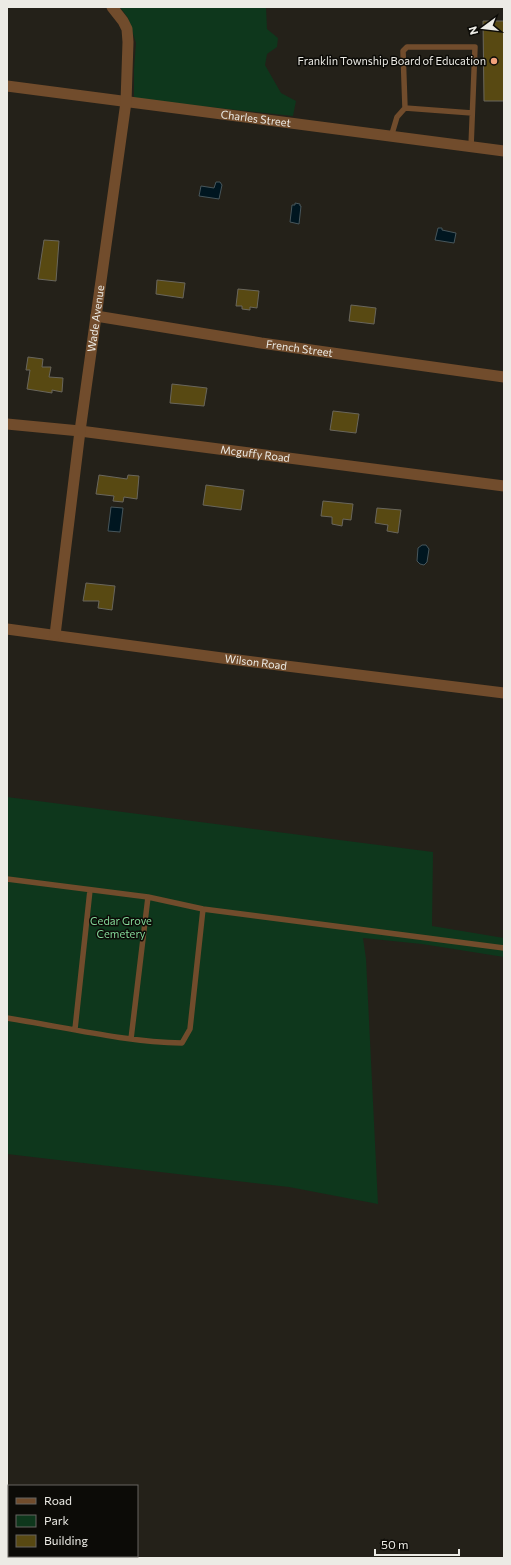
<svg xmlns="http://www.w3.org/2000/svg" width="511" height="1565" viewBox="0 0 511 1565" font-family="Commissioner,sans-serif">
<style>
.green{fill:#0e371c}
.water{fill:#001620;stroke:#47565b}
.building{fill:#584912;stroke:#69665c}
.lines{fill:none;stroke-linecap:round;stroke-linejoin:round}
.service{stroke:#714c2c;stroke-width:5.5}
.minor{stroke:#714c2c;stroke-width:11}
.poi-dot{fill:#f1a17b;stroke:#0c0b07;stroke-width:1.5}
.labels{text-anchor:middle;stroke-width:3;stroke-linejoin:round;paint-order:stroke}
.poi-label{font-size:11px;fill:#ecebe5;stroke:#0c0b07;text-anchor:end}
.street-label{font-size:11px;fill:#ecebe5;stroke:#0c0b07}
.park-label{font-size:11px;fill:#84d99a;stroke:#0c0b07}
</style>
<rect width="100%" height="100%" fill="#242119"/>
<path class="green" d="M120,7H266L267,29L278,38L277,47L267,54L265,65L281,93L296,101L293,116L134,99V69L136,43L128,18Z
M7,797L433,852L432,926L504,938V957L422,944L363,938L366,959L378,1204L289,1187L7,1154Z"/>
<path class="water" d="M216,182H220L222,185L219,199L199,196L201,186L214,188Z
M295,203L300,204V206H301L299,224L290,222L292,205H295Z
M438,228H442V230L456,233L454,243L435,240Z
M111,507L123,508L120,532L108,531Z
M422,545H426L429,549L427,562L424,565L420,564L417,561L418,548Z"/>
<path class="building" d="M483,21H504V101H484Z
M44,240L59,241L56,281L38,279Z
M157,280L185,283L183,298L156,294Z
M238,289L259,291L257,308L250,307V310L242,309V306H236Z
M351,305L376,308L374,324L349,321Z
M28,357L43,359L42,367H51L49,377L63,378L62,392L52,390V393L27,389L30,370H26Z
M172,384L207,388L204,406L170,403Z
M333,411L359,414L356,433L330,430Z
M99,475L127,479L128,475L139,476L137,499L124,497L123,502L113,501L114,496L96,494Z
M206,485L244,490L241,510L203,505Z
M323,501L353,504L351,520L343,519L342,526L332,524V517L321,516Z
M377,508L401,510L398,533L387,531L388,525L375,523Z
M86,583L115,586L112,610L98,608L99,601H83Z"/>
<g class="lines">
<path class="service" d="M405,108L472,113
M391,137L397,117L405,108L403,51L407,47H475L471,147
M7,879L148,897L203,909L504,948
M7,1018C64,1027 125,1042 182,1043L190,1029L203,909
M75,1029L90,890
M131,1039L148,897"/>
<g class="minor">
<path id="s1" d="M7,86L504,151"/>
<path id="s2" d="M96,316L261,343L504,377"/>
<path id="s3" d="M7,424L80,431L504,486"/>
<path id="s4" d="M7,629L222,658L504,693"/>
<path id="s5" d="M55,635L80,431L126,102L128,42L127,29L123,21L112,7"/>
</g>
</g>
<circle class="poi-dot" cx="494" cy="61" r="4"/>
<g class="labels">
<g class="poi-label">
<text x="486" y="65">Franklin Township Board of Education</text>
</g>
<g class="street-label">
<text dy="4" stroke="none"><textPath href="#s1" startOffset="251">Charles Street</textPath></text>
<text dy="4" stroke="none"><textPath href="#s5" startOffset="319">Wade Avenue</textPath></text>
<text dy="4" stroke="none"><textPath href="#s2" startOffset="206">French Street</textPath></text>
<text dy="4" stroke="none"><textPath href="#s3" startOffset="250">Mcguffy Road</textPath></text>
<text dy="4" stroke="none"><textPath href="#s4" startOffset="251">Wilson Road</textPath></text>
</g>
<g class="park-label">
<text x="121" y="925">Cedar Grove<tspan x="121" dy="13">Cemetery</tspan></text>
</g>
</g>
<rect width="511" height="1565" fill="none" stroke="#ecebe5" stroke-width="16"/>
<rect x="8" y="1485" width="130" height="72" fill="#0c0b07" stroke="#666560"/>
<rect x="16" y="1498" width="20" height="6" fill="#714c2c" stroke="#666560"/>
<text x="44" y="1505" font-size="12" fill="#ecebe5">Road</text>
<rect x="16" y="1515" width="20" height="12" fill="#0e371c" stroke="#666560"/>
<text x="44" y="1525" font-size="12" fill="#ecebe5">Park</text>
<rect x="16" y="1535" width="20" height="12" fill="#584912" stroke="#666560"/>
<text x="44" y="1545" font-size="12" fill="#ecebe5">Building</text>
<g transform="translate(483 28) rotate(255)" stroke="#0c0b07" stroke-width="3" paint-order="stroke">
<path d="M0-3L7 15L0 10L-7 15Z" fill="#ecebe5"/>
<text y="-6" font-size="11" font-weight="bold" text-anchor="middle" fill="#ecebe5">N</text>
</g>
<path d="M375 1549v6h84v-6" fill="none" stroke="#ecebe5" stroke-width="2"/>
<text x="381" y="1549" font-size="12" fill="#ecebe5" stroke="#0c0b07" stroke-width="3" paint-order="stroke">50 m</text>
</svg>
